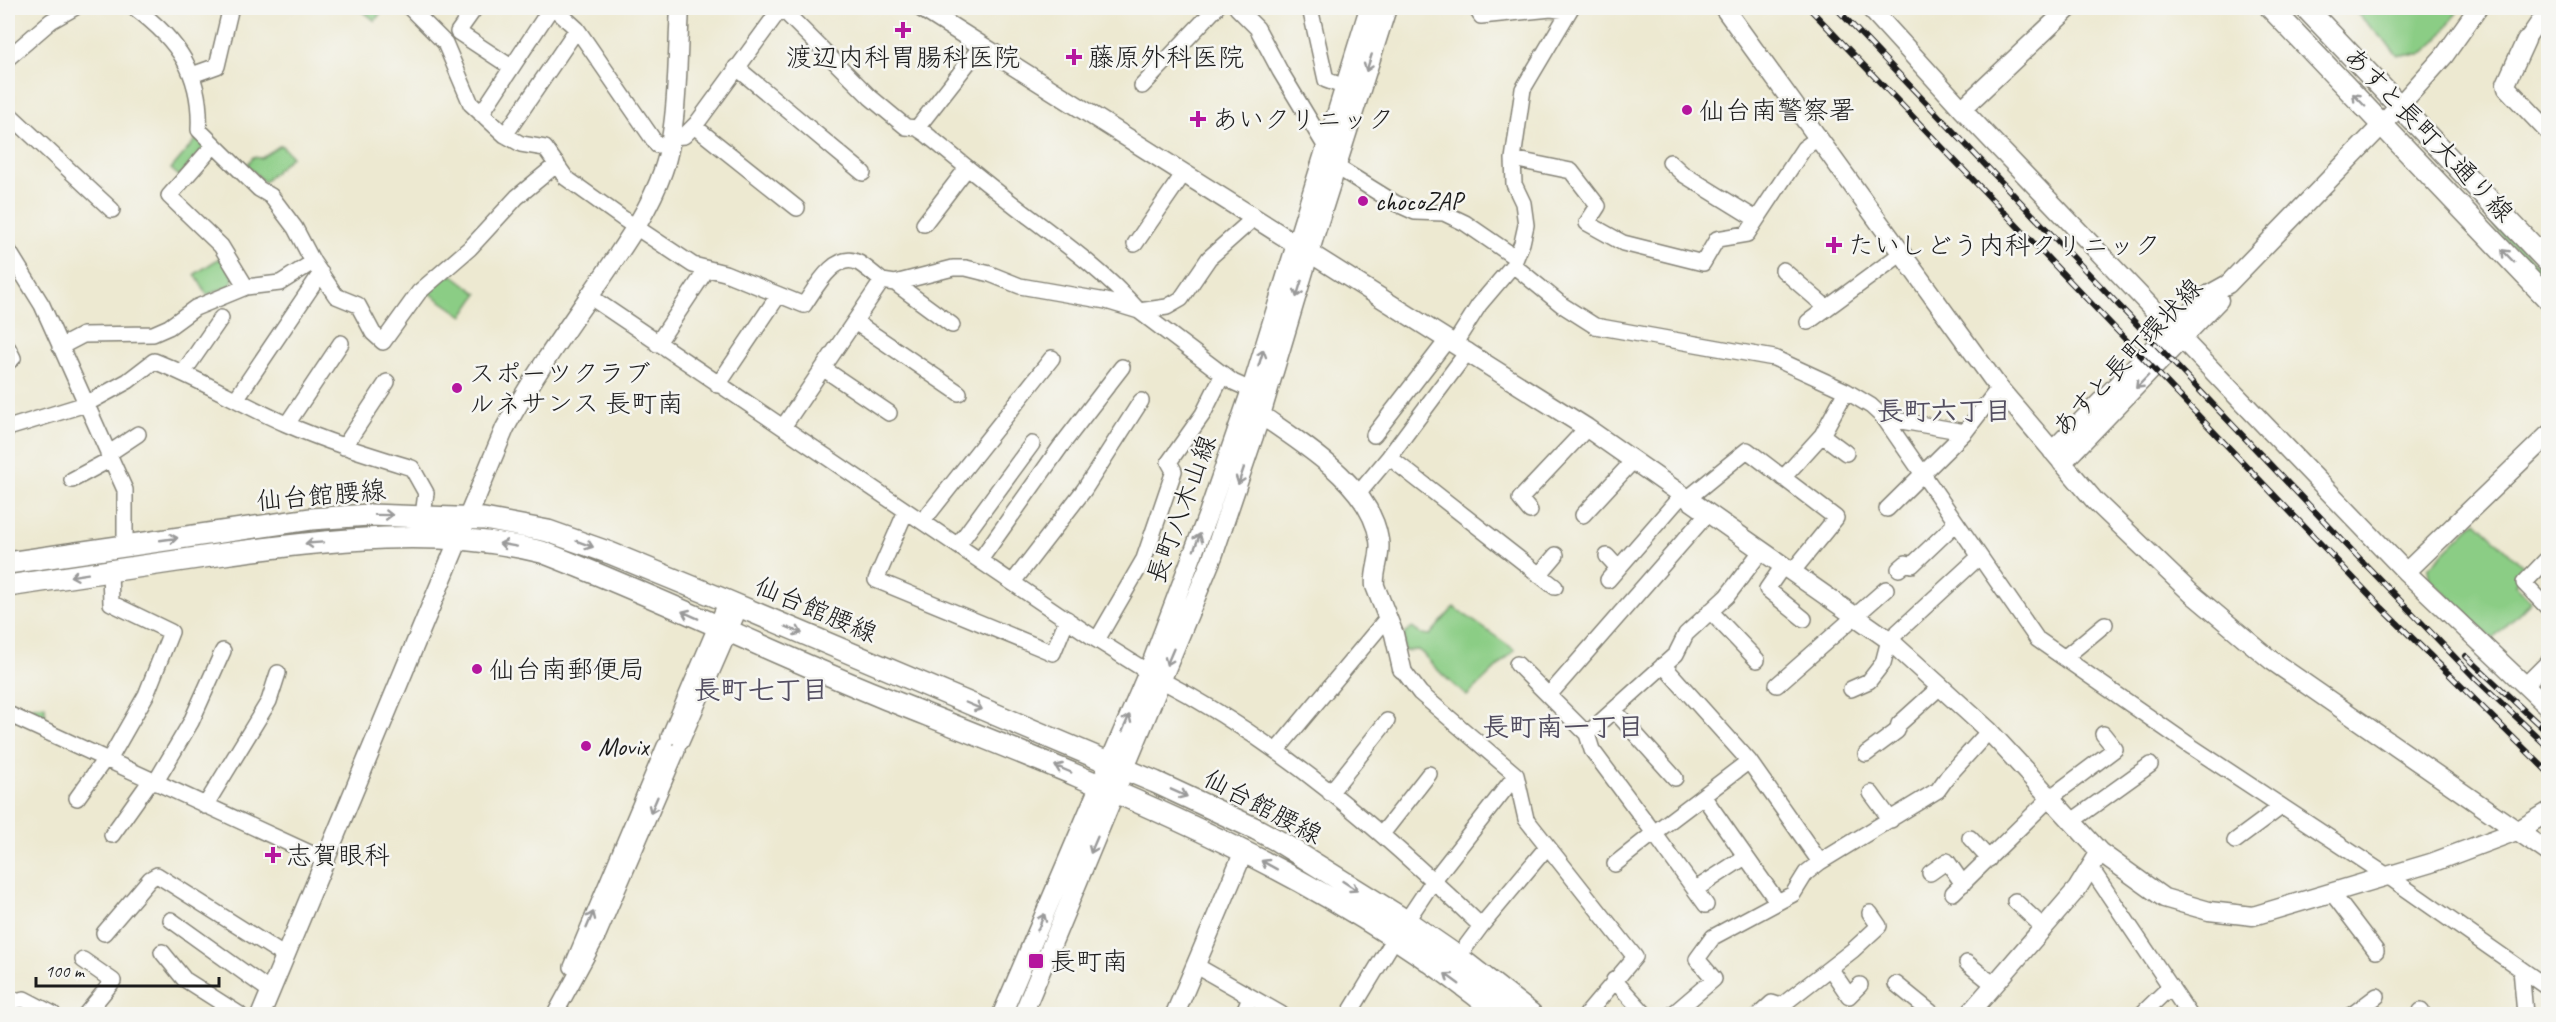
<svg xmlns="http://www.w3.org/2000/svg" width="2556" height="1022" viewBox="0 0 2556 1022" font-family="Caveat,'Klee One',sans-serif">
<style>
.green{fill:#8bcd85;stroke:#547450;stroke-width:1.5}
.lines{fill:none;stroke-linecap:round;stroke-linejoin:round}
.minor-casing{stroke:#848276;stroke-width:18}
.tertiary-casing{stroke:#848276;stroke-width:21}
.secondary-casing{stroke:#848276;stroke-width:24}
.minor{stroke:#fff;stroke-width:15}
.tertiary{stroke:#fff;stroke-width:18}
.secondary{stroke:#fff;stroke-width:21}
.rail-casing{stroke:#1c1c1c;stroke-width:6}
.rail{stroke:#f6f6f2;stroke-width:4;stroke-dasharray:11;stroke-linecap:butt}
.oneway{stroke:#999}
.poi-dot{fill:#b5179e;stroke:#f6f6f2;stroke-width:2}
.labels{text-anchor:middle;stroke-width:5;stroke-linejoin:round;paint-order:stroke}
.poi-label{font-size:26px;fill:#1c1c1c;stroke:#f6f6f2;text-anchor:start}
.street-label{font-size:26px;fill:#1c1c1c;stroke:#f6f6f2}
.neighbourhood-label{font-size:27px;font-weight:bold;fill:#534e60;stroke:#f6f6f2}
</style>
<rect width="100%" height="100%" fill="#f6f6f2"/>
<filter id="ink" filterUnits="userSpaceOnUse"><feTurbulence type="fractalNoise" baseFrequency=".0167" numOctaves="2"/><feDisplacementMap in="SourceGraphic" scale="12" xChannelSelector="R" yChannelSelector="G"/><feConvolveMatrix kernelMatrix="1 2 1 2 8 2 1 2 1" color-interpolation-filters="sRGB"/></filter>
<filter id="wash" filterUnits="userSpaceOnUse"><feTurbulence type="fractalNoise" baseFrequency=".008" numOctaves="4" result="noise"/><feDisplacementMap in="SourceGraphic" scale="24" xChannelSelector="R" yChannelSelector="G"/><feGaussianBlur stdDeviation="1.35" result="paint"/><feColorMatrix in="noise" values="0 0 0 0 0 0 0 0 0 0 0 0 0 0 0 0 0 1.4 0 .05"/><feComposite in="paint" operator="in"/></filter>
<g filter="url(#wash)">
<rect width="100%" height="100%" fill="#ede9d1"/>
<path class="green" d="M359,8H384L375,21Z
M2352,8H2460L2438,40L2421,55H2398Z
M199,136L208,143L179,176L171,169Z
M281,145L292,156L264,182L247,165L253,157L261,158Z
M2484,208L2548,276V284L2497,230L2482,211Z
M221,257L234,278L230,286L207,295L195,274Z
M453,275L478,294L463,316L428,292L446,276Z
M2476,521L2528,571L2515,584L2531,601L2493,639L2429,578L2428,568Z
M1454,607L1515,650L1467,696C1452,684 1435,668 1422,653L1418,650L1404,651V634L1412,628L1421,634L1430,635Z
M45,705L46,724L31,717V707Z"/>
</g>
<g filter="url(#ink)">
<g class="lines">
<g class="minor-casing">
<path id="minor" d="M135,8C178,40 202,74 199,130L259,189L271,196L295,228L313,262L336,296L358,305L373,333L383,342L419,292L470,248L517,197L557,164
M410,8L445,43L471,104L505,135L521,144L545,148L566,178L622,218L693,265L725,273L804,305C815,289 835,250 859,263C867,268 875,275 882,281
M475,8L458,32L511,67
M554,8L577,29L657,145L670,144
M781,8L870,97L906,127L917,128L926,134C959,161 993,189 1027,215C1067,245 1106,274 1139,311L1167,307L1181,299L1209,258L1254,218
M1237,8L1257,28L1280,71L1327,149
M1310,8L1326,80L1345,87
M1476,8L1481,16L1551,9L1567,11
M2526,40L2548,8
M8,58L51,21L74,8
M736,67L863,173
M192,75L217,66L230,11L228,8
M1142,86L1216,8
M8,113L112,210
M481,114L551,8
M694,126L797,208
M917,128L982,45
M505,135L577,29
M672,137L684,136L697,123L781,8
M1513,159L1571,171L1598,206L1587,223L1623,243L1703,263L1717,239L1747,234L1804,148L1818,138
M1670,162L1683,174L1756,219
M1337,167L1395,203L1415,212L1444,213L1465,223L1516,258
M924,224L967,168
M1135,244L1184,173
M8,250L42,305L125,490V545
M1513,265L1562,305L1595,326L1774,358L1846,391L1871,406L1884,418L2037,639L2192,747L2395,881L2548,988
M1783,270L1827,308
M895,283L952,325
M246,287L280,283L313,262
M589,296L1097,640L1148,672
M855,322L959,393
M1808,322L1902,253
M1455,343L1479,305L1513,265L1522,243L1526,225L1523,203L1514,184L1513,159L1523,89L1571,8
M657,344L707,269
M60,347L83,335L153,334L169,327L195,308L246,287L221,246L169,196L214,145
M8,348L13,358L8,362
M824,369L889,413
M183,373L221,318
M718,385L778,296
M236,399L321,273
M1884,418L1965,432
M287,424L341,343
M783,427L882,281L895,283L953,268H966L990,274L1020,286L1106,301L1139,311L1233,382L1251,390
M8,428L86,404L128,381L154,361C200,379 241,404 286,424C327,442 370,455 412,468L426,493L423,515
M1374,435L1448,339
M1822,435L1846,453
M344,447L387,382
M108,454L138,434
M1389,457L1555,587
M1783,478L1822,435L1846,391
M72,480L111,459
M1358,494L1389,457L1468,351
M1687,499L1747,450L1836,518L1792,572
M1887,509L1965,432L1999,388
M906,511L876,580L1053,653L1067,619
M1530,511L1520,499L1587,428
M1583,515L1633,461
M923,521L1052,358
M958,545L1032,444
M1607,556L1618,568
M2548,558L2524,583L2548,608
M980,560L1061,446L1122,367
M1783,566L1767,589L1804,619
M1899,569L1906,563L1912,565L1955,524
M1539,575L1556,555
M1608,580L1682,495
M1013,582L1084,490L1141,401
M1710,611L1757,660
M1097,640L1144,559L1174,471L1169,462L1203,414L1223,374
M2064,658L2105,624
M1517,664L1587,734L1592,750L1654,833L1749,761
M1663,665L1749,761L1820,862
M1402,669L1420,693L1516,775L1526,819L1635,957L1587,1014
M1161,680C1281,742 1384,833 1481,926
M1777,685L1886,589
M2525,685L2548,662
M1851,689L1869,681L1883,663L1889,640L1979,557
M1549,695L1708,513
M1614,710L1675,778
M8,714L325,860
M1587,734L1676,654L1686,634L1727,596L1762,550
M669,737L727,601
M681,742L740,607
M1277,750L1388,617
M1866,754L1897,731L1899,724L1941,686
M109,760L146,695L171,632L111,603L110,570
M155,783L191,722L223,651
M1330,793L1387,721
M1871,793L1891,820
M1703,796L1777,901
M77,798L105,759
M205,806L269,701L278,673
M2072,821L2150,765
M1382,834L1429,774
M112,835L151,780
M1970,838L1989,859
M2235,841L2281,807
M1615,864L1654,833L1706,905
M2090,867L2189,1014
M1930,873L1947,861L1963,884
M1696,889L1745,857
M1953,893L2051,797L2115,749L2103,734
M2332,893L2376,951
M2015,901L2043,927
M171,920L270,991
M104,933L150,879L157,875L285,956
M162,952L184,979L239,1014
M1458,957L1481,926L1547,847
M83,960L113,981L86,1014
M1967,963L1993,984
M1195,965L1281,1014
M572,967L665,746
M1830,968L1849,996L1860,985
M2521,969L2525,1014
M1614,980L1645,1014
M1896,984L1933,1014
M8,1002L24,999L53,1014
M1781,1006L1853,950L1879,926L1870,913
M2421,1011L2423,1014
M555,1014L597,937L677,751
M1243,1014L1250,997
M1349,1014L1395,938L1433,881L1516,775
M1673,1014L1714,979L1697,959L1713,937L1793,894L1806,873L1820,862L1938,790L1948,776L1989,731
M1760,1014L1772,1003L1781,1006L1789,1014
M2142,1014L2171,986
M2353,1014L2377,996"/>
</g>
<g class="tertiary-casing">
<path id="tertiary" d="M922,8L1587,428L1889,640L1989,731L2100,852L2164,898L2209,911L2253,916L2431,863L2519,830L2548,812
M1724,8L1999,388L2095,501L2191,593L2271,660L2548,852
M1870,8L1962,109L2172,329
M2526,40L2506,84L2507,88L2548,131
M1962,109L2069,8
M2183,340L2406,572L2548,707
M1261,415C1304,445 1371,485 1379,540C1382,556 1373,571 1375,586L1394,634L1402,669
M2052,451L2172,329L2210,294L2228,284L2383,124L2444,56L2478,8
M2062,463L2219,300
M2406,572L2548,435
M261,1014L505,428C533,376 568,327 602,278C625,244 649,211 663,171C679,126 677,56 680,8
M1002,1014L1148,672L1208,514L1251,390L1369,8
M1023,1014L1213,556L1261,415L1316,231L1387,8
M1175,1014L1244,851
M1969,1014L2077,889L2100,852"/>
</g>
<g class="secondary-casing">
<path id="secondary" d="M2271,8L2548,299
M2306,8L2548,262
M8,563L311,519L369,515L484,519L548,531L610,553L727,601L1155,782L1256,829L1278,841L1406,921L1458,957L1531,1014
M8,586C80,575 152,564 224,554C329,540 438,526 542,552C657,596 768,651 882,697C1097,783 1318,865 1499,1014"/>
</g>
<use href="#minor" class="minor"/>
<use href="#tertiary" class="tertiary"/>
<use href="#secondary" class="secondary"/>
<g class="rail-casing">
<path id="rail" d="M1809,8L2382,608L2548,772
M1836,8L2362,561L2473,676L2548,747
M2466,656L2548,733"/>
</g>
<use href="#rail" class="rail"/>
</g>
<defs><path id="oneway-shaft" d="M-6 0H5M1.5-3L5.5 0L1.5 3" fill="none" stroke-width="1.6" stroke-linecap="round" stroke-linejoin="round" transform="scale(1.5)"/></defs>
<g class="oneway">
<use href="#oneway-shaft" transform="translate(1369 63) rotate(108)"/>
<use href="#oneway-shaft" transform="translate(2359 100) rotate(-134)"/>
<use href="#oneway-shaft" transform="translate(2508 256) rotate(-134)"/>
<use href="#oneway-shaft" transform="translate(1299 289) rotate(107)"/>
<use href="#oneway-shaft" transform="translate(1261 358) rotate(-73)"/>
<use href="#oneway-shaft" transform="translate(2142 382) rotate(134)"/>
<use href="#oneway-shaft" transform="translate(1241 476) rotate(109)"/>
<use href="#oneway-shaft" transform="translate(384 515) rotate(1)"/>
<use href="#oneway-shaft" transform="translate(169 539) rotate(-8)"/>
<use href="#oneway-shaft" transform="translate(1197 542) rotate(-69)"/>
<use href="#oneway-shaft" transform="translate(314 543) rotate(176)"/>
<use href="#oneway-shaft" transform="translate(585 544) rotate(20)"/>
<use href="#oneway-shaft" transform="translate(508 545) rotate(-170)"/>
<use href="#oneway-shaft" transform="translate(79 575) rotate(171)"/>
<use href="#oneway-shaft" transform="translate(690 615) rotate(-156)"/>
<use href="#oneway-shaft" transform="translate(794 630) rotate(23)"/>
<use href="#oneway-shaft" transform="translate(1170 657) rotate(113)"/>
<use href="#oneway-shaft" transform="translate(974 706) rotate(23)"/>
<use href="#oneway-shaft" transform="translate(1126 723) rotate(-67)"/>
<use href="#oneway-shaft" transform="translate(1063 769) rotate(-157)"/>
<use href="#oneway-shaft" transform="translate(1179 793) rotate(24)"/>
<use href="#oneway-shaft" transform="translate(654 805) rotate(113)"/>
<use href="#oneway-shaft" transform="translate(1094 845) rotate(113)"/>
<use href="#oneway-shaft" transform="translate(1269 865) rotate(-151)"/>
<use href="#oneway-shaft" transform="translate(1350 886) rotate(33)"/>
<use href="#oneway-shaft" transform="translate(590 920) rotate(-67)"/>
<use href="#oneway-shaft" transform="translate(1041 922) rotate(-67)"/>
<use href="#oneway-shaft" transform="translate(1452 979) rotate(-144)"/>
</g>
</g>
<g class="poi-dot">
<path d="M900 21h6v6h6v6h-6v6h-6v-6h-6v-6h6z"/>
<path d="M1071 48h6v6h6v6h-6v6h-6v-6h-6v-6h6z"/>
<circle cx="1687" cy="110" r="6"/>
<path d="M1195 110h6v6h6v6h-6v6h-6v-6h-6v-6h6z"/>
<circle cx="1363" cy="201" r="6"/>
<path d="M1831 236h6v6h6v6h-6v6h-6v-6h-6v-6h6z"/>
<circle cx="457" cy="388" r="6"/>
<circle cx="477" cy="669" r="6"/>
<circle cx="586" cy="746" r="6"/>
<path d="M270 846h6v6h6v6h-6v6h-6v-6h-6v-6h6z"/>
<rect x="1028" y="953" width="16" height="16" rx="3"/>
</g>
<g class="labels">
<g class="poi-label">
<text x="903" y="66" text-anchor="middle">渡辺内科胃腸科医院</text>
<text x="1088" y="66">藤原外科医院</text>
<text x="1699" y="119">仙台南警察署</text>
<text x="1212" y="128">あいクリニック</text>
<text x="1375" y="210">chocoZAP</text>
<text x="1848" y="254">たいしどう内科クリニック</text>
<text x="469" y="382">スポーツクラブ<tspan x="469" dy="30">ルネサンス 長町南</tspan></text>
<text x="489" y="678">仙台南郵便局</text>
<text x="598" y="755">Movix</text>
<text x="286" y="864">志賀眼科</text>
<text x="1050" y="970">長町南</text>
</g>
<g class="street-label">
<text transform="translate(2429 134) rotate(46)" y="9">あすと長町大通り線</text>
<text transform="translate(2127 357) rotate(-47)" y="9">あすと長町環状線</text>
<text transform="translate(321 495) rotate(-5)" y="9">仙台館腰線</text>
<text transform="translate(1181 509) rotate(-70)" y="9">長町八木山線</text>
<text transform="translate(816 609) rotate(23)" y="9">仙台館腰線</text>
<text transform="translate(1263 806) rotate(28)" y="9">仙台館腰線</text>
</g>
<g class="neighbourhood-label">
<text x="1944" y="420">長町六丁目</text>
<text x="761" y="699">長町七丁目</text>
<text x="1563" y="736">長町南一丁目</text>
</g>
</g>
<rect width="2556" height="1022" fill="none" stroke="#f6f6f2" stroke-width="30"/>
<path d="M36 977v9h183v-9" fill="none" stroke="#1c1c1c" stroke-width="3"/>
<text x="45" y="977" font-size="18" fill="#1c1c1c" stroke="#f6f6f2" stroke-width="4.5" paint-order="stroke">100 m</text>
</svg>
